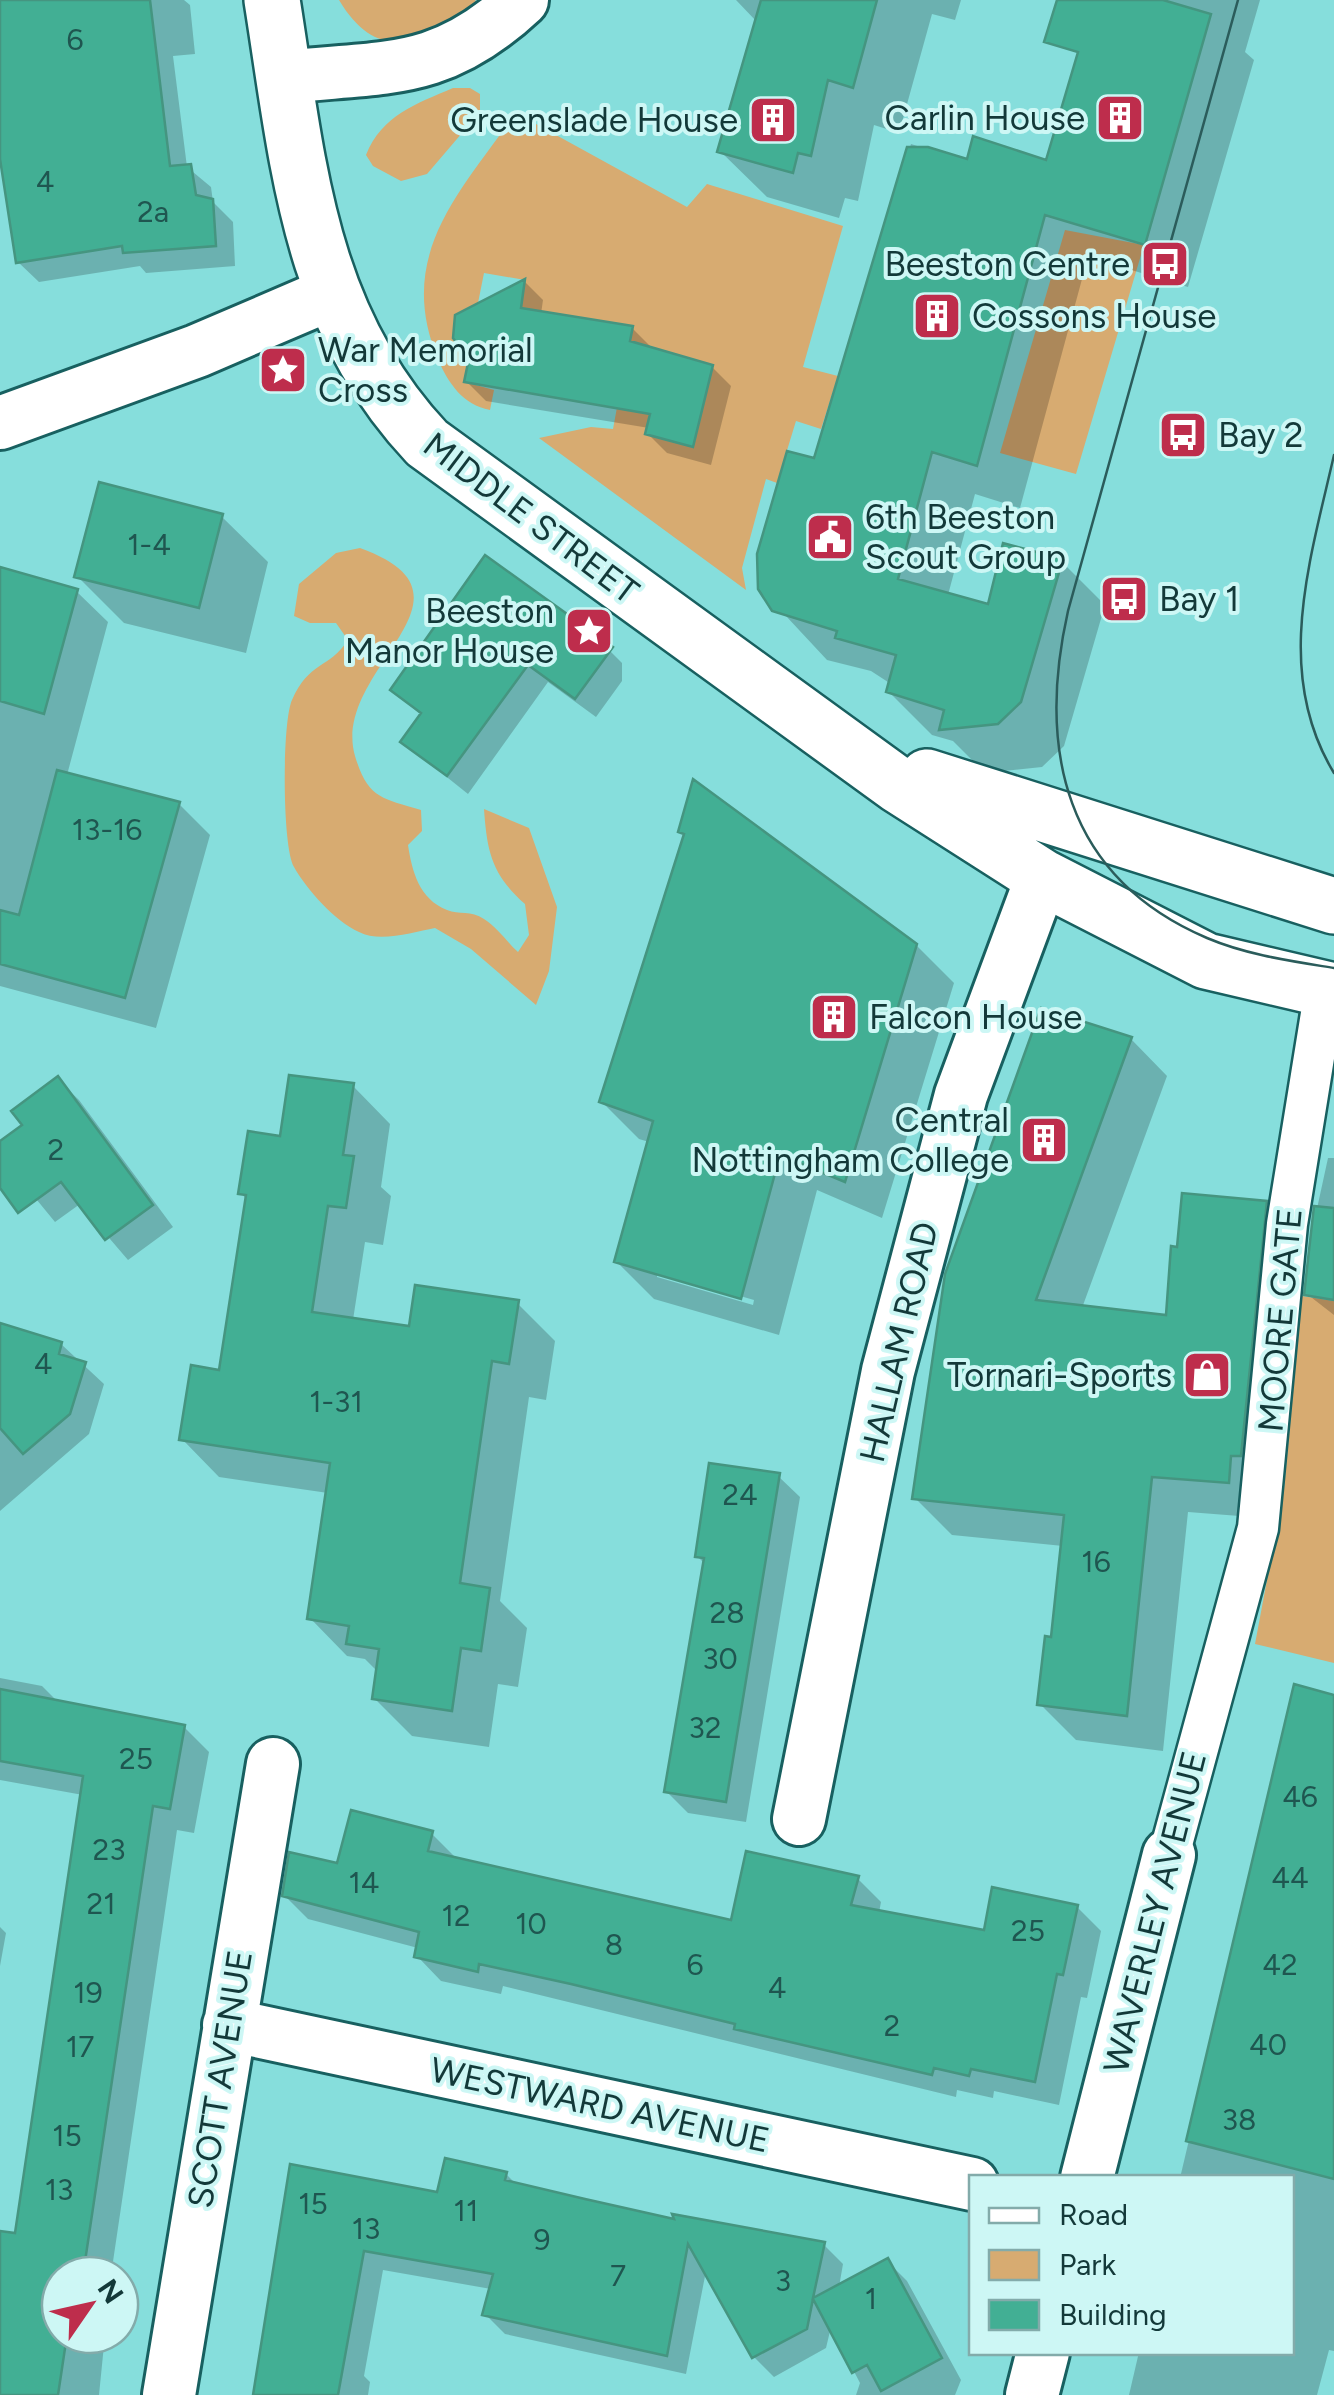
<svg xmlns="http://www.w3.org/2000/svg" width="1334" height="2395" viewBox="0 0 1334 2395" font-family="Figtree,sans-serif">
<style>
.green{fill:#d7ab71}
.shadow{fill:#0003;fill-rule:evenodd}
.building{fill:#42af94;stroke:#459580;stroke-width:2.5}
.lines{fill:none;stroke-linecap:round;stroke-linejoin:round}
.pedestrian-casing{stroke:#186060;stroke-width:45}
.minor-casing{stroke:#186060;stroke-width:58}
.secondary-casing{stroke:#186060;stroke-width:60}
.pedestrian{stroke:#fff;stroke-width:40}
.minor{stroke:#fff;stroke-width:52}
.secondary{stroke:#fff;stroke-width:55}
.tram{stroke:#2b5c5b;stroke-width:2.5}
.labels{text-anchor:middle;stroke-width:8;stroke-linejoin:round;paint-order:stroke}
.number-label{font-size:30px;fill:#1f5650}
.poi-label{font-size:35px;fill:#133939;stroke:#cdf7f5;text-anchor:end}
.street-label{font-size:35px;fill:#133939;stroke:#cdf7f5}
</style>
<rect width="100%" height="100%" fill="#86dedc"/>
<path class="green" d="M339,0H475L482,8C426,37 381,70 339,0Z
M453,88H470L480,94V112L427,174L401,181L373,166L366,155C382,115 416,104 453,88Z
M516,113L687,207L707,184L843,226L803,367L838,376L821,429L796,421L777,483L766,479L742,568L746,590L539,438L591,427L613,429L632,326L521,308L525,280L484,273L478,303L455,315L453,338L469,359L465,382L494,390L490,410C463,405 448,383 438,359C395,256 459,193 516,113Z
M1065,230L1144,245L1076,474L1000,453Z
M360,548C495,597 330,669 355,756C368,799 382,798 421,810L422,831L408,845C412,871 419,899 447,910C459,915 471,910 484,919C497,927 507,942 518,952L529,935L525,904C492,875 487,852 484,809L529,828L557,907L549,971L536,1005L471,949L435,928C413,932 380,943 359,932C335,921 307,890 294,867C282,847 282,722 292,700C309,661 329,669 348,640L336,623H310L294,616L299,584L336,553Z
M1302,1296L1334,1301V1663L1255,1644L1284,1489Z"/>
<path class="shadow" d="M0,0H184L190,5L195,54L173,56L187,167L211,187L213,202L233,222L235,266L146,273L140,266L39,282L18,262L0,117Z
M736,0H961L955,20L932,14L899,133L874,125L858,201L845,198L839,218L767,197L720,151L757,22Z
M1095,0H1260L1245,52L1254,60L1188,287L1088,257L1020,508L975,494L948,595L989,607L1061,561L1105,605L1064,746L1042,767L985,773L953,741L932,735L888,691L891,684L871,671L827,660L760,588L815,461L911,144L968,162L1048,163Z
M525,282L543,300L541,314L632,328L651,347L712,367L731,386L711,465L667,453L648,434L649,428L486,401L467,382L472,358L458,316Z
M221,516L268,562L246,653L124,623L77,576Z
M0,570L76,591L108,622L67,775L179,804L210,835L156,1028L0,986Z
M602,643L622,663V681L596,717L548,682L468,794L403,742L422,716L393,690Z
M916,945L954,983L882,1218L817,1190L779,1335L654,1299L616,1261L649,1142L639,1139L601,1101ZM657,1272L754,1300L753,1305L657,1277Z
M1131,1039L1167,1076L1082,1308L1168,1318L1265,1204L1302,1240L1265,1518L1188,1512L1163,1751L1076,1740L1040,1704L1053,1640L1063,1546L952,1535L915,1498Z
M57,1079L79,1100L173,1227L128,1260L80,1204L55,1222L0,1155V1144L26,1125Z
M353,1086L390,1124L381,1187L391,1196L383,1245L365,1242L353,1320L411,1329L517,1303L555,1341L546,1400L529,1397L500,1601L527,1628L518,1687L498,1684L489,1747L412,1736L374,1698L378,1672L365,1659L347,1656L310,1618L328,1493L219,1477L182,1439L222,1373L247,1200L241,1193L283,1139Z
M1328,1158H1334V1315L1307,1294L1313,1227Z
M0,1325L61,1344L104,1384L89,1434L0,1511Z
M778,1476L800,1497L746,1822L688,1813L666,1791L705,1564L697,1556Z
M0,1678L42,1686L59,1703L184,1727L209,1752L194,1833L177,1830L111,2275H60V2335H105L99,2395H0V2234L17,2236L83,1795L0,1780Z
M1296,1688L1334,1697V2351L1329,2350L1317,2395H1129L1139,2352H1292V2178H1180Z
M432,1834L456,1858L733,1923L857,1878L881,1902L879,1913L986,1933L1077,1907L1101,1931L1087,1998L1081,1997L1059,2105L994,2091L993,2098L957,2090L956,2097L503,1986L501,1994L441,1981L417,1956L418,1948L308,1919L284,1895L339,1866Z
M0,1927L6,1933L0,1966Z
M292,2167L439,2195L506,2174L517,2185L679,2222L823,2244L843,2264L839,2287L887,2261L907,2281L961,2380L955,2395H856L860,2383L831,2327L826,2348L774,2377L754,2357L706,2271L686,2374L505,2334L485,2314L491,2289L383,2270L364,2376L370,2382L368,2395H255Z"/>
<path class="building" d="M0,0H150L170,166L191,164L196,195L213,199L216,246L123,253L122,246L16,263L0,159Z
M761,0H877L853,88L828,80L811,156L798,153L793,173L717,152Z
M1057,0H1163L1211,14L1145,245L1045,215L977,466L932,452L898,579L988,604L1003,543L1063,559L1021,702L998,724L939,730L944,710L886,692L896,655L835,638L837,631L772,611L758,589L757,554L787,451L814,458L907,147H928L967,159L973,136L1046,160L1078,52L1044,42Z
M525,279L521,308L633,326L630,341L713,365L693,447L645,434L650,414L464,382L469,358L453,338L455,315Z
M99,482L223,514L199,608L74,577Z
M485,555L613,647L575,699L528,665L447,776L400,742L421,713L390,690Z
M0,567L78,589L44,714L0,701Z
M57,770L180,802L125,998L0,964V910L19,915Z
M693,779L917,944L845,1182L780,1155L741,1299L614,1262L653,1121L599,1102L684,834L678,832Z
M1041,1008L1132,1037L1036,1300L1166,1315L1171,1246L1177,1247L1182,1193L1267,1201L1241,1456H1231L1229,1483L1152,1477L1127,1716L1037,1705L1045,1636L1051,1637L1064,1515L912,1499L945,1274Z
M289,1075L354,1083L343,1155L354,1156L346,1208L328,1206L312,1312L409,1326L415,1285L519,1300L509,1364L492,1361L460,1583L490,1588L481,1651L461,1648L452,1711L372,1699L379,1649L346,1644L349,1626L307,1619L330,1463L179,1440L191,1365L219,1370L246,1195L238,1194L248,1131L280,1136Z
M58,1076L153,1205L105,1240L61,1182L18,1213L0,1188V1141L22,1125L11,1111Z
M1314,1206L1334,1208V1300L1304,1295Z
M0,1323L62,1342L59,1354L86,1362L70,1414L23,1454L0,1428Z
M709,1463L780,1473L726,1802L664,1792L704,1558L695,1557Z
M1294,1684L1334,1695V2179L1186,2141Z
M0,1689L185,1725L170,1809L153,1806L83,2275H60V2335H67L58,2395H0V2231L15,2233L83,1776L0,1761Z
M351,1810L433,1831L428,1851L731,1920L746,1851L859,1876L851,1905L984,1930L992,1887L1078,1905L1063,1975L1057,1974L1035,2082L971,2069L969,2076L934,2068L932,2075L734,2029L735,2024L571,1984L479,1964L478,1972L414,1957L419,1932L282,1896L289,1852L337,1863Z
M445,2158L507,2172L505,2180L585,2199L674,2219L672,2214L825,2242L813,2298L888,2258L942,2358L881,2391L867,2365L852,2373L813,2299L807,2329L752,2358L688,2244L667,2356L482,2315L493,2274L364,2251L338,2395H253L290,2164L437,2192Z"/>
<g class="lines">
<g class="pedestrian-casing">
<path id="pedestrian" d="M1169,1855L1258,1528L1287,1224L1325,989"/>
</g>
<g class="minor-casing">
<path id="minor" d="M284,77C388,66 441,76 522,0
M0,423L197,351L330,294
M799,1819L888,1371L961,1095L1042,877
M229,2025L972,2184
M1087,2178L1169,1855
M169,2395L273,1764
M1032,2395L1043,2352"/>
</g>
<g class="secondary-casing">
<path id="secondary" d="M272,0C298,163 308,317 427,443L898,785L1042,877L1206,961L1334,991
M927,777L1334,906"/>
</g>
<use href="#pedestrian" class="pedestrian"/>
<use href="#minor" class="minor"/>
<use href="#secondary" class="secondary"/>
<path class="tram" d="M1238,0L1068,611C1037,749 1064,877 1207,938C1247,955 1291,961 1334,968
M1334,455C1310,561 1273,673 1334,773"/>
</g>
<defs>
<g id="building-square" transform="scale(2.5)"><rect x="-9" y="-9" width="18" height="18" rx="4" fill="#be2d4c" stroke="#cdf7f5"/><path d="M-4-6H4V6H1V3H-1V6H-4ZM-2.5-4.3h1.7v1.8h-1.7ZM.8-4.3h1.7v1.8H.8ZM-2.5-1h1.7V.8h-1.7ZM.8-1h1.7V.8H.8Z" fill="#fff"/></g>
<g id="bus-square" transform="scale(2.5)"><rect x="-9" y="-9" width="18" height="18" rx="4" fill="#be2d4c" stroke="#cdf7f5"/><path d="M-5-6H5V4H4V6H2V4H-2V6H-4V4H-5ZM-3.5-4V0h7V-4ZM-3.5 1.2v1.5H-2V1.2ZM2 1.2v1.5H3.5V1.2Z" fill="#fff"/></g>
<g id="sight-square" transform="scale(2.5)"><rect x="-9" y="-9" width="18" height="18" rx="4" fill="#be2d4c" stroke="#cdf7f5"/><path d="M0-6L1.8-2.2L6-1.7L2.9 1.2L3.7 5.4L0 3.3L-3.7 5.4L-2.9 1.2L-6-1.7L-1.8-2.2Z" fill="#fff"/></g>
<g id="civic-square" transform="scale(2.5)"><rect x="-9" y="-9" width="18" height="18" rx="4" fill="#be2d4c" stroke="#cdf7f5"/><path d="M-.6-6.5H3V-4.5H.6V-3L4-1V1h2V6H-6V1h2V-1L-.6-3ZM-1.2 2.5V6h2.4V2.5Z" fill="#fff"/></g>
<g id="shop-square" transform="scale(2.5)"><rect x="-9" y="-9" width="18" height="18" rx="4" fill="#be2d4c" stroke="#cdf7f5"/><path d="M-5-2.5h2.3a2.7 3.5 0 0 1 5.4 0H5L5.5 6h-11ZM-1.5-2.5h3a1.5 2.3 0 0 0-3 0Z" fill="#fff"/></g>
</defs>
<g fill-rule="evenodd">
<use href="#building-square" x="1120" y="118"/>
<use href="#building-square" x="773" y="120"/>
<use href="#bus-square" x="1165" y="264"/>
<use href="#building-square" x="937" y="316"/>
<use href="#sight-square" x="283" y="370"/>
<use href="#bus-square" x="1183" y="435"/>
<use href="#civic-square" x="830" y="537"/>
<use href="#bus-square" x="1124" y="599"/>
<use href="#sight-square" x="589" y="631"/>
<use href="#building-square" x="834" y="1017"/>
<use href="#building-square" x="1044" y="1140"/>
<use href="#shop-square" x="1207" y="1375"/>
</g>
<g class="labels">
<g class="number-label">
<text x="75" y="50">6</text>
<text x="45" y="192">4</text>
<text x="153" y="222">2a</text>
<text x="149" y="555">1-4</text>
<text x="107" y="840">13-16</text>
<text x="56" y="1160">2</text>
<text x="43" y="1374">4</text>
<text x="336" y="1412">1-31</text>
<text x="740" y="1505">24</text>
<text x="1096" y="1572">16</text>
<text x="727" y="1623">28</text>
<text x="720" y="1669">30</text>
<text x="705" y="1738">32</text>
<text x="136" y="1769">25</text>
<text x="1300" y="1807">46</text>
<text x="109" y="1860">23</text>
<text x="1290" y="1888">44</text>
<text x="364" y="1893">14</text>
<text x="101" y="1914">21</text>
<text x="456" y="1926">12</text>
<text x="531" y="1934">10</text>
<text x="1028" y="1941">25</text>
<text x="614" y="1955">8</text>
<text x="695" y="1975">6</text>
<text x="1280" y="1975">42</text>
<text x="777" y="1998">4</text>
<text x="88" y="2003">19</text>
<text x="892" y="2036">2</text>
<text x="1268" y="2055">40</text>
<text x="80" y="2057">17</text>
<text x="1239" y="2130">38</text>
<text x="67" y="2146">15</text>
<text x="59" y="2200">13</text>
<text x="313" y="2214">15</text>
<text x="466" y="2221">11</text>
<text x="366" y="2239">13</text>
<text x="542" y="2250">9</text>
<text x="618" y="2286">7</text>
<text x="783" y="2291">3</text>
<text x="871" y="2309">1</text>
</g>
<g class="poi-label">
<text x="1085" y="130">Carlin House</text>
<text x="738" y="132">Greenslade House</text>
<text x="1130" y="276">Beeston Centre</text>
<text x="972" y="328" text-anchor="start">Cossons House</text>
<text x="318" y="362" text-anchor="start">War Memorial<tspan x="318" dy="40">Cross</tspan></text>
<text x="1218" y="447" text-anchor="start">Bay 2</text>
<text x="865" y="529" text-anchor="start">6th Beeston<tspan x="865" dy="40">Scout Group</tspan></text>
<text x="1159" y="611" text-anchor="start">Bay 1</text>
<text x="554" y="623">Beeston<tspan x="554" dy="40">Manor House</tspan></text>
<text x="869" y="1029" text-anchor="start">Falcon House</text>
<text x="1009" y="1132">Central<tspan x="1009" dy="40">Nottingham College</tspan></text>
<text x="1172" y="1387">Tornari-Sports</text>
</g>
<g class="street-label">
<text transform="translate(531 518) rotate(37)" y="12">MIDDLE STREET</text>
<text transform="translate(1280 1320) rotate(-85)" y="12">MOORE GATE</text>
<text transform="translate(899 1342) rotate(-77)" y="12">HALLAM ROAD</text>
<text transform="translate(1155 1912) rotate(-76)" y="12">WAVERLEY AVENUE</text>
<text transform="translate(220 2079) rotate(-81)" y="12">SCOTT AVENUE</text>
<text transform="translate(600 2105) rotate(12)" y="12">WESTWARD AVENUE</text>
</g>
</g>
<rect x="969" y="2175" width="325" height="180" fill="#cdf7f5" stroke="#83abaa" stroke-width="2.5"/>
<rect x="989" y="2208" width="50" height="15" fill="#ffffff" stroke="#83abaa" stroke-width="2.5"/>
<text x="1059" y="2225" font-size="30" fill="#133939">Road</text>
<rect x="989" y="2250" width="50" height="30" fill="#d7ab71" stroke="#83abaa" stroke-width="2.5"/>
<text x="1059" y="2275" font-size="30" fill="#133939">Park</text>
<rect x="989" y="2300" width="50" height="30" fill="#42af94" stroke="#83abaa" stroke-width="2.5"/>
<text x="1059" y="2325" font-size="30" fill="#133939">Building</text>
<g transform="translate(90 2305) rotate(56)"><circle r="48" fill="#cdf7f5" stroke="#83abaa" stroke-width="2.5"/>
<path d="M0-8L18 38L0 25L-18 38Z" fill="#be2d4c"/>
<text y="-15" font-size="28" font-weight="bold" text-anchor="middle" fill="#133939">N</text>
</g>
</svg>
